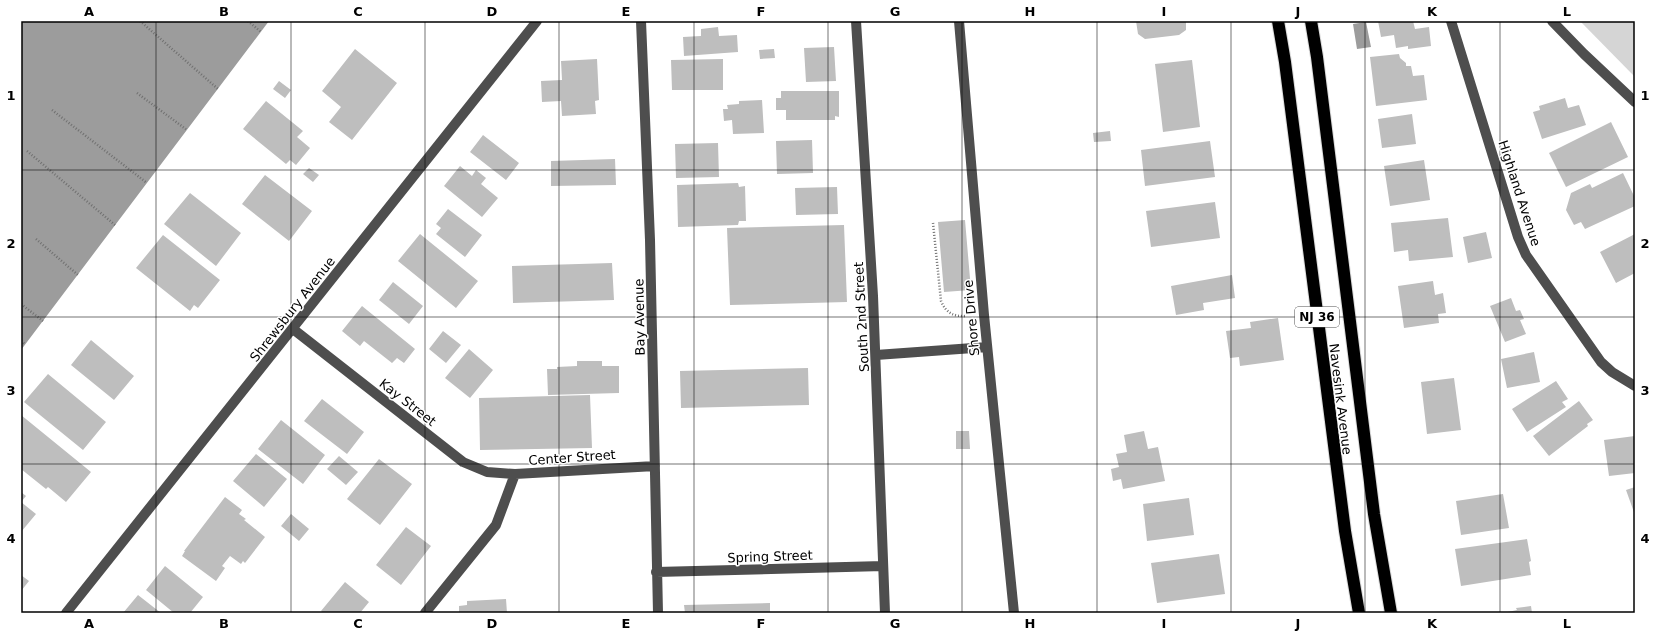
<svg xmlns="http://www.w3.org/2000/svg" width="1656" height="634" viewBox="0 0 1656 634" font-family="'DejaVu Sans',sans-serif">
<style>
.green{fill:#d5d5d5}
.water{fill:#9c9c9c}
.building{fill:#bebebe}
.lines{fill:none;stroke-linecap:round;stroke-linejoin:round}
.highway-casing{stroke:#dbdbdb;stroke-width:14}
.path{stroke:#707070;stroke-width:2.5;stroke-dasharray:1 2;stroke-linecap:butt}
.minor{stroke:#4e4e4e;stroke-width:10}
.highway{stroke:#000;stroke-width:12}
.grid{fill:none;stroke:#000;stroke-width:1;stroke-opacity:0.55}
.labels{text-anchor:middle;stroke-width:3;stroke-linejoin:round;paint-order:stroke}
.shield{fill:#fff;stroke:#4c4c4c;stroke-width:1}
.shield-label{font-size:12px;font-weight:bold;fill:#000}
.street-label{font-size:13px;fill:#000;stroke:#fff}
.neatline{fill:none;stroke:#000;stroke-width:1.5}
.grid-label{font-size:13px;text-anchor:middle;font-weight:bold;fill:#000}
</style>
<rect width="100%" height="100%" fill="#fff"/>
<path class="green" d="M1580,21H1635V77Z"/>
<path class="water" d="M21,21H269L21,350Z
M1366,22L1371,47L1357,49L1353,24Z"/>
<path class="building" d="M1136,21H1186V30L1179,35L1145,39L1138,34Z
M1378,21H1413L1415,29L1429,27L1431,46L1408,49V46L1396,48L1394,35L1381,37Z
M718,27L719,36L737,35L738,52L684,56L683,37L701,36V29Z
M834,47L836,81L806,82L804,48Z
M355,49L397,83L352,140L329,122L341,107L322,91Z
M774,49L775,58L760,59L759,50Z
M1399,54L1400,58L1406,63V66H1411L1413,76L1424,75L1427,100L1376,106L1370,57Z
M597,59L599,100L595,101L596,114L562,116L561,101L542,102L541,81L562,80L561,61Z
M723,59V90H672L671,60Z
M1192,60L1200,127L1163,132L1155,64Z
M279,81L291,90L285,98L273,89Z
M781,91H839V117L835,116V120H786V110H776V98H781Z
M1565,98L1568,108L1579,105L1586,125L1542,139L1533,112L1540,110L1539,106Z
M762,100L764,133L733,134L732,120L724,121L723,109H728L727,105L739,104V101Z
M266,101L303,131L297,137L310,148L296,165L290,160L286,164L243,129Z
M1412,114L1416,144L1382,148L1378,119Z
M1611,122L1628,157L1566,187L1549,153Z
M1110,131L1111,141L1094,142L1093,133Z
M483,135L519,163L506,180L470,152Z
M812,140L813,173L777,174L776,141Z
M1210,141L1215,177L1145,186L1141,150Z
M718,143L719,177L676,178L675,144Z
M615,159L616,185L551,186V161Z
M1424,160L1430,200L1390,206L1384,166Z
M460,166L472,176L476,170L486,178L481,184L498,198L482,217L444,186Z
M309,168L319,175L313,182L303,174Z
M1623,173L1635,198V206L1585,229L1581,222L1574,225L1566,210L1571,193L1590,184L1592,188Z
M265,175L312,211L289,241L242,204Z
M738,183L739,187L745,186L746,221H739L738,225L678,227L677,185Z
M837,187L838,214L796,215L795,188Z
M190,193L241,233L216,266L164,224Z
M1215,202L1220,238L1151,247L1146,211Z
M448,209L482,235L465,257L436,234L441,228L436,224Z
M1448,218L1453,257L1409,261L1408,250L1394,252L1391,223Z
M965,220L971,290L944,292L938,222Z
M844,225L847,302L730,305L727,228Z
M1486,232L1492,258L1468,263L1463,237Z
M420,234L478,281L456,308L398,261Z
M1635,234V273L1616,283L1600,252Z
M163,235L220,280L198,308L194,305L190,311L136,268Z
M612,263L614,300L513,303L512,266Z
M1232,275L1235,298L1203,303L1204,310L1176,315L1171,286Z
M1433,281L1435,295L1443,293L1446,313L1438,314L1439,323L1404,328L1398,286Z
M393,282L423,306L409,324L379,300Z
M1511,298L1516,311L1520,310L1524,319L1520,320L1526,334L1505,342L1490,306Z
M362,306L415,349L404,363L397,358L392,363L364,341L360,346L342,331Z
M1278,318L1284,360L1240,366L1239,357L1230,358L1226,331L1251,328L1250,322Z
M443,331L461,345L446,363L429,349Z
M91,340L134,376L114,400L71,365Z
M469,349L493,370L470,398L445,378Z
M1534,352L1540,382L1507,388L1501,359Z
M577,361H602V366H619V393L548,395L547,369H557V367L577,366Z
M808,368L809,405L681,408L680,371Z
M48,374L106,422L83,450L24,402Z
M1454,378L1461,430L1427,434L1421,382Z
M1556,381L1568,399L1562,402L1566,407L1527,432L1512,409Z
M590,395L592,448L480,450L479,398Z
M322,399L364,432L347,454L304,421Z
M1579,401L1593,420L1587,424L1588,426L1549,456L1533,436Z
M21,415L91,472L66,502L48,487L46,489L21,469Z
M281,420L325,455L303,484L258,449Z
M956,431H969L970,449H956Z
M1144,431L1148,449L1158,447L1165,481L1123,489L1121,479L1113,481L1111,469L1119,467L1116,454L1127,452L1124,435Z
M1635,436V473L1609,476L1604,440Z
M256,454L287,479L264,507L233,481Z
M339,456L358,472L346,485L327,469Z
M379,459L412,484L380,525L347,499Z
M1635,487V515L1626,490Z
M21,492L26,496L21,502L36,514L21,532Z
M1503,494L1509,528L1461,535L1456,501Z
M225,497L242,510L239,514L246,519L244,520L265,537L245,563L243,561L241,564L230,556L222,566L225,568L216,581L182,556L185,551H184Z
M1189,498L1194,535L1147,541L1143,504Z
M291,514L309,529L299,541L281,526Z
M406,527L431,546L401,585L376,565Z
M1527,539L1531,561L1529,562L1531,575L1461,586L1455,549Z
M1219,554L1225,594L1157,603L1151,563Z
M165,566L203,597L190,613H174L146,590Z
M21,575L29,581L21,591Z
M345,582L369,602L360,613H323L321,611Z
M138,595L161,613H123Z
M506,599L507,613H459V606L467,605V601Z
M770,603V613H685L684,605Z
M1531,606L1532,613H1503L1517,610L1516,608Z"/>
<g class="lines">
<g class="highway-casing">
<path id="highway" d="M1278,21L1285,62L1345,531L1359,613
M1311,21L1317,57L1374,514L1391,613"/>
</g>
<path class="path" d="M140,21L218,89
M248,21L261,32
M137,93L187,130
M52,110L147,183
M27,151L115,225
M933,223L941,301C946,313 954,317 967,316
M36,239L78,275
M21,304L43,321
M21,341L25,344"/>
<path class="minor" d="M641,21L650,240L658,613
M856,21L873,296L885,613
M959,21L984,315L1014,613
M1451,21L1518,237L1526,255L1601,362L1612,372L1635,386
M1552,21L1584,54L1635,102
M293,329L463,462L487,472L515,474
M876,355L987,347
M656,572L883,566
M66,613L537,21
M425,613L496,525L515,474L655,466"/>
<use href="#highway" class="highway"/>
</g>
<path class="grid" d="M156,21V613M291,21V613M425,21V613M559,21V613M694,21V613M828,21V613M962,21V613M1097,21V613M1231,21V613M1365,21V613M1500,21V613M21,170H1635M21,317H1635M21,464H1635"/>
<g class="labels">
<rect class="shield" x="1295" y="307" width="44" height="20" rx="3"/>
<g class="shield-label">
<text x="1317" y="321">NJ 36</text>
</g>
<g class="street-label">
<text transform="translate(1520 193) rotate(72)" y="5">Highland Avenue</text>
<text transform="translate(292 309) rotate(-52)" y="5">Shrewsbury Avenue</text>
<text transform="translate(639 317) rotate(-91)" y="5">Bay Avenue</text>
<text transform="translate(861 317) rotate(-93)" y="5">South 2nd Street</text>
<text transform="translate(971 318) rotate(-95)" y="5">Shore Drive</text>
<text transform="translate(1341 399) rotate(83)" y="5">Navesink Avenue</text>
<text transform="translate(408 402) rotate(38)" y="5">Kay Street</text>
<text transform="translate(572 457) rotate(-4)" y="5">Center Street</text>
<text transform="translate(770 556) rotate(-2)" y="5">Spring Street</text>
</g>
</g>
<rect width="1656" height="634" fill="none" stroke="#ffffff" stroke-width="44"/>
<rect x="22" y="22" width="1612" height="590" class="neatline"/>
<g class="grid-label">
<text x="89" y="16">A</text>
<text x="224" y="16">B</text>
<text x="358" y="16">C</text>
<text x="492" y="16">D</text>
<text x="626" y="16">E</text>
<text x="761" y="16">F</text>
<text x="895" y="16">G</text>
<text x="1030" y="16">H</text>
<text x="1164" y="16">I</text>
<text x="1298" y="16">J</text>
<text x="1432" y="16">K</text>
<text x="1567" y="16">L</text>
<text x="11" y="100">1</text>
<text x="1645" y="100">1</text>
<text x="11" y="248">2</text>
<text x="1645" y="248">2</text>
<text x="11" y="395">3</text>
<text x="1645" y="395">3</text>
<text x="11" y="543">4</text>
<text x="1645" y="543">4</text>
<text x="89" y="628">A</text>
<text x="224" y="628">B</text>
<text x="358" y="628">C</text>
<text x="492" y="628">D</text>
<text x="626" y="628">E</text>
<text x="761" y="628">F</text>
<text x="895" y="628">G</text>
<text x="1030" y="628">H</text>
<text x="1164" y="628">I</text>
<text x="1298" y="628">J</text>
<text x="1432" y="628">K</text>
<text x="1567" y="628">L</text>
</g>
</svg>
